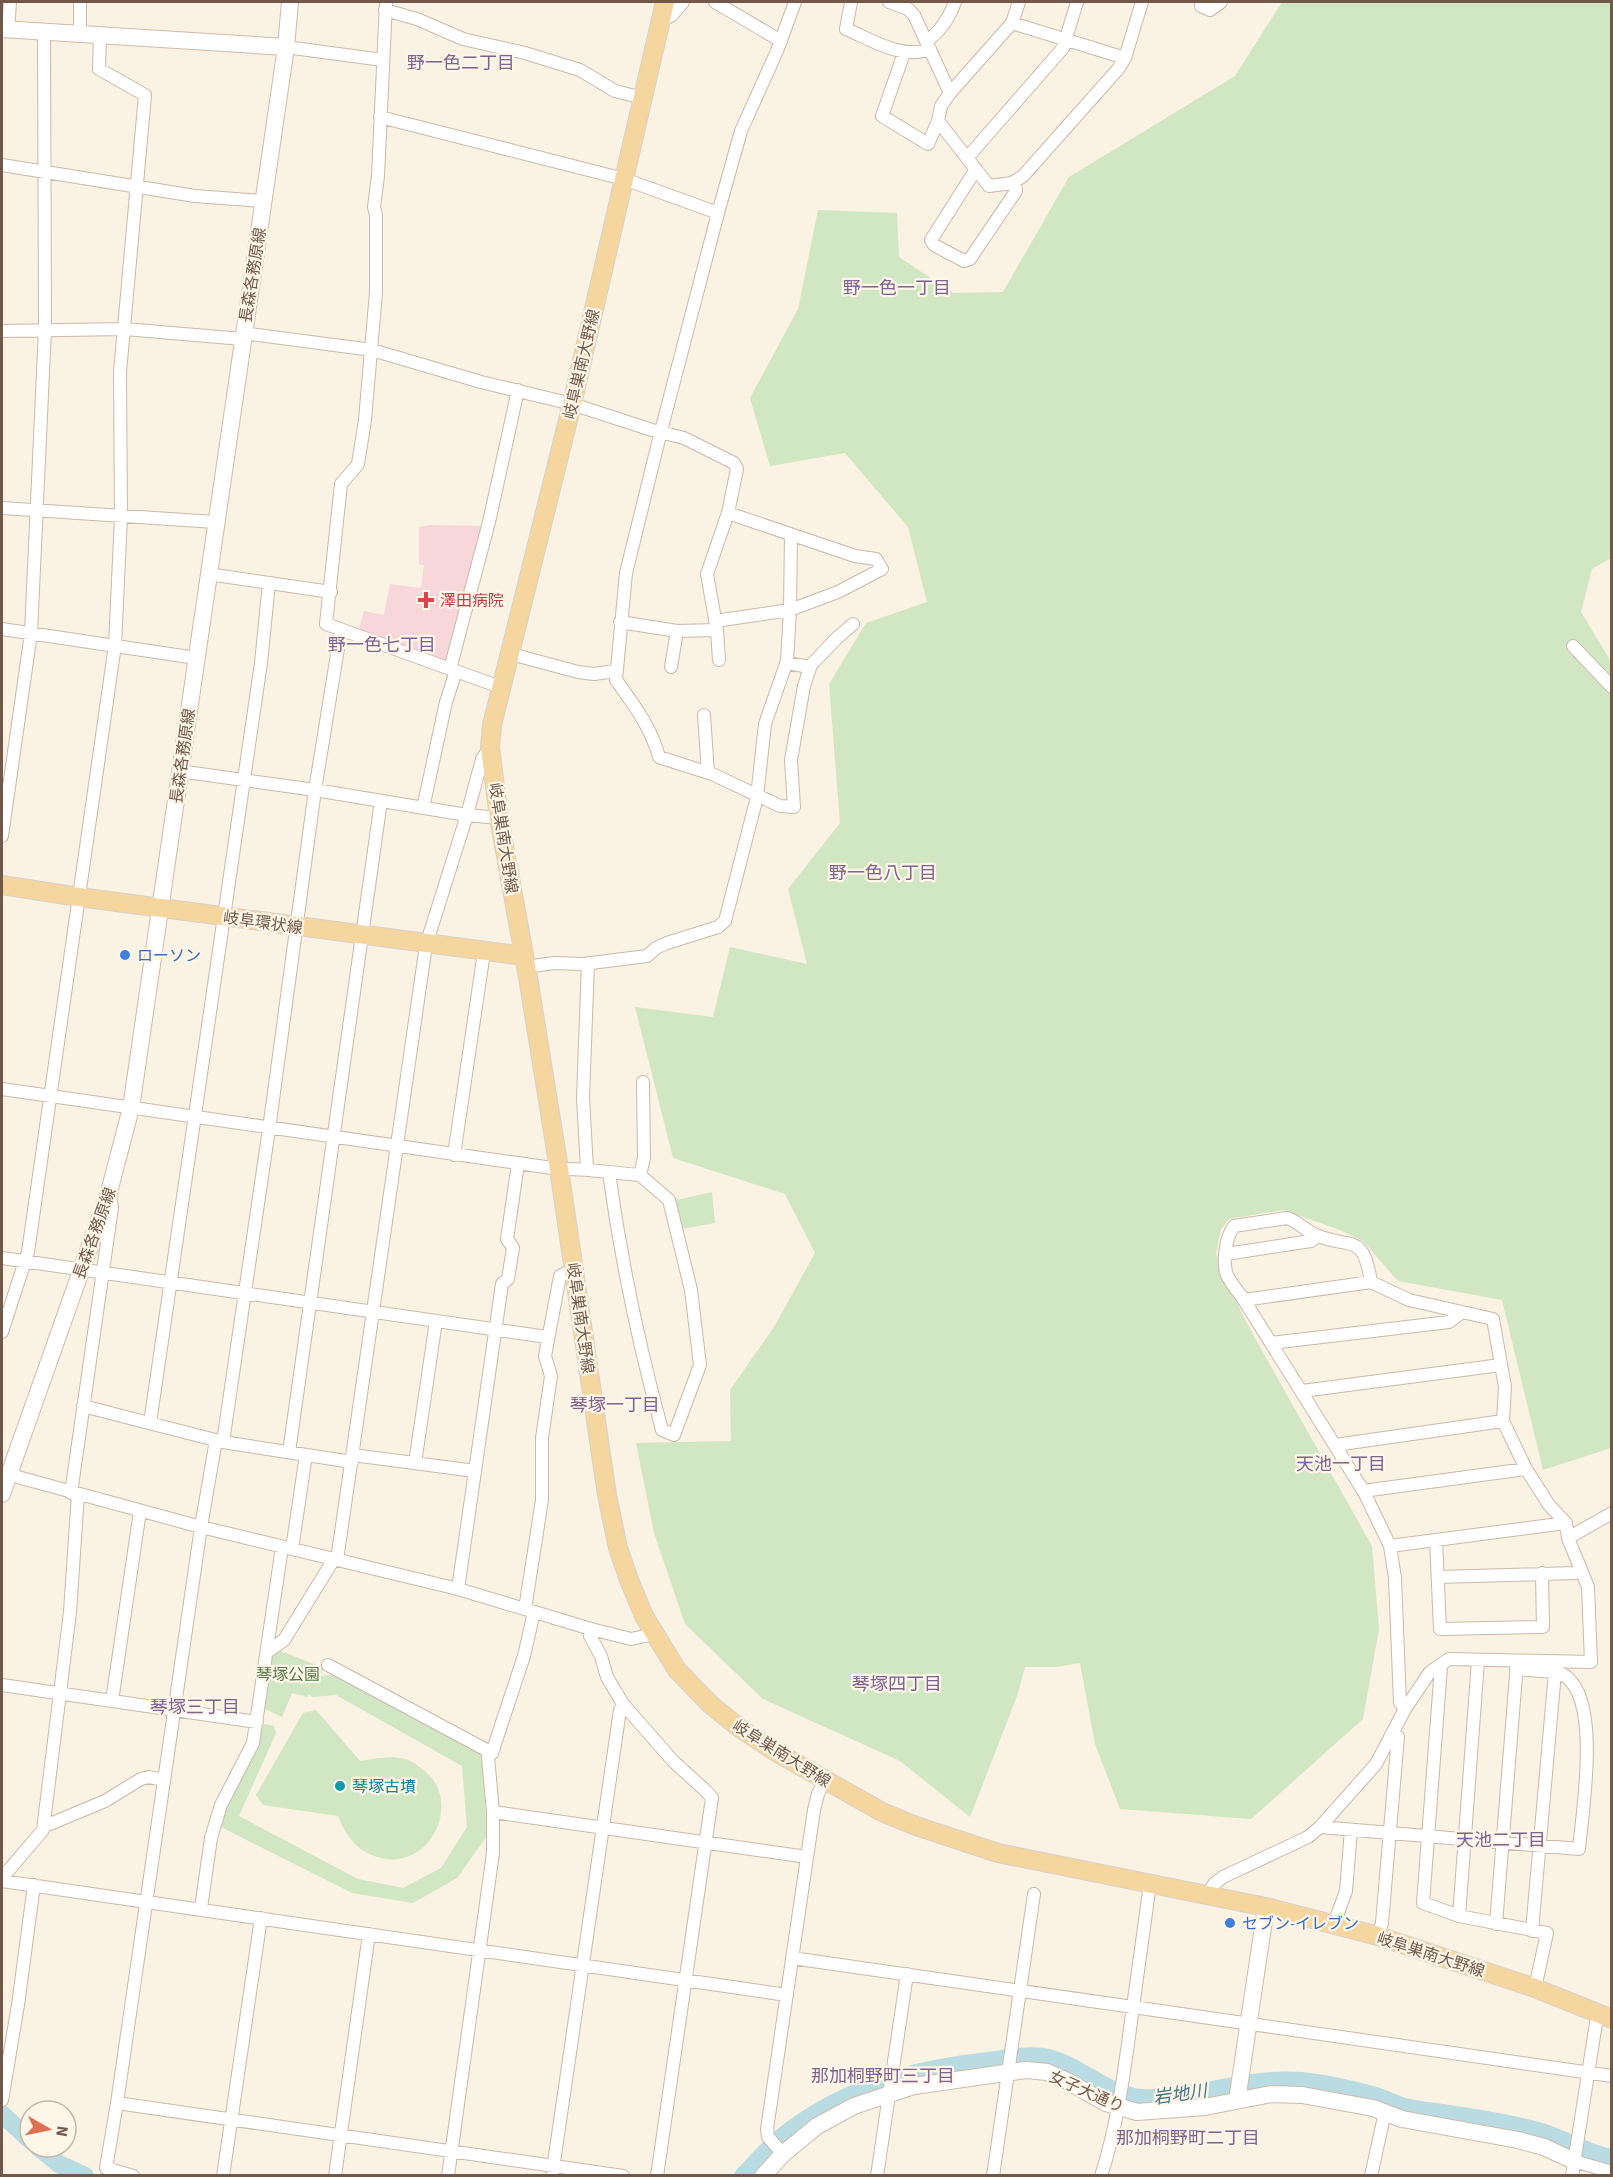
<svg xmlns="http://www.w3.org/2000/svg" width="1613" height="2177" viewBox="0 0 1613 2177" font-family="'Source Sans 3','Noto Sans JP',sans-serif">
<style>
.medical{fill:#f7d7da}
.green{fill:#d1e6c3}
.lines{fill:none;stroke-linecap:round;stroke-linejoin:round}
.river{stroke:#b9dbe2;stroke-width:18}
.street-casing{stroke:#cab9aa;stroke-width:14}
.secondary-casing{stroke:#cfbbab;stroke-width:18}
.primary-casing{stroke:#d7d1cd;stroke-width:20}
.street{stroke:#fff;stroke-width:12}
.secondary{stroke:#fff;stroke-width:16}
.primary{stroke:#f5d69f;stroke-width:18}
.health-dot{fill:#e0444e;stroke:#fef6e9;stroke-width:2}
.shop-dot{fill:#3f7fe0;stroke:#fef6e9;stroke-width:2}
.culture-dot{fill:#0f9aa8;stroke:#fef6e9;stroke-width:2}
.labels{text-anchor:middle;stroke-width:4.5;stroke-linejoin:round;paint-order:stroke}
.street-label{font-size:16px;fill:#70594b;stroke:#fef6e9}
.health-label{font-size:16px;fill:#be3a42;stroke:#fef6e9;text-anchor:start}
.shop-label{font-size:16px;fill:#366cbe;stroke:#fef6e9;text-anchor:start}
.park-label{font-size:16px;fill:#557a47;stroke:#fef6e9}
.culture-label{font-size:16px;fill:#0d838f;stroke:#fef6e9;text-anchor:start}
.neighbourhood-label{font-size:18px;fill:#7f638c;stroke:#fef6e9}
.water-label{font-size:18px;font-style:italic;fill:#477782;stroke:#fef6e9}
</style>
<rect width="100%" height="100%" fill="#faf2e3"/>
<path class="medical" d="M430,525L485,526L446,662L358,633L364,611L384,615L390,584L421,588L424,565L419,564V527Z"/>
<path class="green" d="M1282,2H1611V558L1592,569L1581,612L1612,663L1611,1448L1543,1470L1502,1300L1398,1281L1363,1241L1340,1230L1283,1210L1229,1219L1221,1229L1216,1254L1246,1322L1372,1546L1379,1629L1363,1719L1251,1819L1120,1809L1095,1744L1080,1663L1056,1667H1025L1017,1696L970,1817L900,1761L763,1699L685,1624L654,1533L636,1443L731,1441L730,1390L774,1327L815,1253L785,1194L673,1158L635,1007L713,1017L730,947L807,964L788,889L840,823L829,684L866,623L927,602L908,527L845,453L770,466L750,398L798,309L818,210L897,213L899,257L953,293L1003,292L1069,177L1235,76Z
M712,1192L715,1223L681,1229L672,1201Z
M278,1650L324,1668L320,1676L337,1674L482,1754L487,1836L457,1878L413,1903L352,1893L221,1827L224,1806L259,1730L265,1724L274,1726L276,1733L239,1816L358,1879L403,1888L441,1868L467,1827L462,1766L336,1695L312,1697L309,1694L307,1697L292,1693L282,1717L261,1707L272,1654Z
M316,1710L360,1761C374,1759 391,1755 405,1759C411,1760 416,1765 421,1768C466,1799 430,1874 377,1857C356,1850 346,1836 338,1816L263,1805L256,1795L303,1713Z"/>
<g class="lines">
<path class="river" d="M2,2114L30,2140
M38,2147L59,2164L85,2176
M743,2176C756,2163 769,2147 783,2136C841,2090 906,2071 980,2062C1000,2060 1023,2054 1044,2057C1078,2063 1105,2095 1141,2098C1150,2099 1160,2097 1169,2096C1213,2093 1258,2077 1302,2081C1327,2084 1351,2089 1375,2096C1385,2099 1395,2104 1405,2107C1417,2110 1430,2111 1442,2113C1474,2118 1506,2122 1538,2131C1563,2138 1585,2153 1612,2158"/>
<g class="street-casing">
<path id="street" d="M386,2L378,176L374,207L376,215V292L365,420L358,464L341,484L326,624L503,688
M715,2L781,41
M795,2L777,51L741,131L718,213L661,431L626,573L616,680C634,705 651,727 659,757L712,774L780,806L794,807L791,760L804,686L811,665L837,638L853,624
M851,2L846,29C872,40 902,60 930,49
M889,2L908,9L914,15L950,93
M1019,2L1012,23L950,93L941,106L938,121L989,186L1012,183L1023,176L1119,68L1125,58L1142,2
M1203,2L1201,6L1210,10L1221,2
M385,10L417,19L463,39L525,53L580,70L615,91L643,98
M661,21L672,15L683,2
M1012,23L1125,58
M8,30L10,2
M80,34V2
M926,41C940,33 950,16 955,2
M286,47L383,60
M904,53L882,116L928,144L938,121
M380,117L624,179L718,213
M967,158L1063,48L1077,2
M2,165L195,196L264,201
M976,169L931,240L934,245L964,261L970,259L1016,191L1015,181
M2,331L125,329L242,339L250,334L372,350L481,382L572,404L652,430L684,438L734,463L737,469L728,513L707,574L717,630L719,660
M2,508L215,522
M208,574L331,592
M715,621L790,610L838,592L882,569L876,559L855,556L728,513
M620,622L677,631L717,630
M2,629L196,658
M1573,646L1612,687
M511,654L578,672L594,674L615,671
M786,663L810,667
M671,667L677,631
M450,669L489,522L518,390
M704,715L708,773
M179,771L315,790L467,815L499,818
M423,808L446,702L456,671
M2,836L31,633L45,329L44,32
M526,967L554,963L583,964L647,956L656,948L667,943L718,927L725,921L757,797L765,724L787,661L790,610L791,535
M2,1089L559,1169C586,1168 613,1173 640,1175
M454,1155L484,952
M587,1169L583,1098L588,963
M609,1173C621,1260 639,1346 662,1430L674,1435L700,1365L691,1290L669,1200L640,1175L644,1158L643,1082
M1226,1254L1311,1241L1318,1236
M2,1258L547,1337
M1244,1300C1239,1292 1228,1281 1226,1272C1223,1258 1226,1237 1234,1226L1287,1218C1298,1221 1305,1231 1316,1235C1351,1250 1363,1231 1371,1282
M2,1332L28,1252L115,645L121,517L120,372L145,95L99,69L100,36
M1271,1343L1449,1322L1461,1313
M1302,1391L1501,1365
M83,1406L223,1442L352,1462
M150,1423L261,663L269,583
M216,1440L201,1527L117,2103L623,2176
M223,1442L269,1129L315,790L341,630
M1335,1445L1503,1421
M289,1452L381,801
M353,1455L475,1471
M415,1463L436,1321
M3,1473L201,1527L458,1589L591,1629L631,1639L654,1634
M1363,1491L1526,1469
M71,1493L112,1208L110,1196
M1568,1538L1612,1513
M1436,1540L1440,1629L1543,1627L1542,1573
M1390,1546L1566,1523
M292,1549L306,1455
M337,1560L426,945L467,815L482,759L490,747
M1438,1577L1576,1573L1581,1570
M458,1589L502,1284L508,1279L513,1248L507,1239L518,1164
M525,1609L542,1500V1438L551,1376L545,1356L560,1276L573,1269
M591,1629L590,1636L601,1656L607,1677L623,1704L673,1761L706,1791L712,1798L657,2176
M267,1652L284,1640L334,1559
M1478,1661L1459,1916L1547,1933L1535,1988
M328,1665L492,1753
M1441,1667L1423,1903L1459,1916
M1516,1669L1555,1672L1532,1931
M2,1685L257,1722
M112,1701L140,1511
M493,1812L807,1857
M44,1823L50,1824L105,1801L141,1779L149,1777L164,1780
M1320,1827L1579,1849C1582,1813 1605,1681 1555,1672
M2,1878L43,1830L70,1612L78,1494
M2,1881L787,1995
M1150,1884L1133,2007L1612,2076
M1207,1896L1214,1884L1223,1877L1308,1837L1320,1827L1376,1764L1405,1709L1430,1672L1449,1659L1591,1662L1588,1587L1568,1538L1566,1523L1549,1505L1526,1469L1503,1421L1505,1387L1493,1319L1409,1300L1371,1282L1244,1300L1364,1492L1390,1546L1395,1578L1400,1703L1405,1709
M201,1908L211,1838L221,1805L253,1743L282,1547
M1334,1924L1346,1891L1351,1830
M1496,1924L1517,1663
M1378,1936L1382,1923L1398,1737L1391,1735
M792,1958L1133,2007C1125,2064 1119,2121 1101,2176
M2,2100L18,2005L34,1885
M117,2103L106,2168L133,2176
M783,2154L768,2137L767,2129L814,1810L818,1794L825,1780
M1574,2161L1612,2172
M223,2176L261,1918
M335,2176L369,1934
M448,2176L493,1853V1812L488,1757L492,1753L524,1656L534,1612
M552,2176L620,1710L623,1704
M877,2176L907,1974
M993,2176L1034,1894
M1371,2176L1385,2112
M1572,2176L1596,2023L1600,2014"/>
</g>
<g class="secondary-casing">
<path id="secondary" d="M2,29L286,47
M2,1494L109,1192L131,1108L286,47L290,2
M1238,2100V2094L1266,1907
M763,2176L783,2154L817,2126L854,2106L914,2086L1026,2070L1047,2072L1067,2081L1106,2103L1137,2112L1205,2107L1271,2094L1302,2095L1373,2108L1402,2119L1518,2140L1544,2147L1574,2161"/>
</g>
<g class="primary-casing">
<path id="primary" d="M665,2L572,404L492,725L490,747L499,818L528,977L559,1169L607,1495L618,1548L629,1580L644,1616L677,1670L711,1705L741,1729L776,1752L882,1812L916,1826L998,1853L1266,1907L1378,1936L1535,1988L1612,2019
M2,885L79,897L524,956"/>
</g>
<use href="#street" class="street"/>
<use href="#secondary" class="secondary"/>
<use href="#primary" class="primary"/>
</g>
<path class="health-dot" d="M423 591h6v6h6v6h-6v6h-6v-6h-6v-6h6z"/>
<g class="shop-dot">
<circle cx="125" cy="955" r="6"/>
<circle cx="1230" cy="1923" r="6"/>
</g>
<circle class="culture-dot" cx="340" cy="1786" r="6"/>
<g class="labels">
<g class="street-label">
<text transform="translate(252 275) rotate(-81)" y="6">長森各務原線</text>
<text transform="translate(581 364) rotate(-77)" y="6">岐阜巣南大野線</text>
<text transform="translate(182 756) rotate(-82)" y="6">長森各務原線</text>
<text transform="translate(504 838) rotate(81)" y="6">岐阜巣南大野線</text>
<text transform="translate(263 922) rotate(8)" y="6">岐阜環状線</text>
<text transform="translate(94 1233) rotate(-70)" y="6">長森各務原線</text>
<text transform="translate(581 1318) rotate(82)" y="6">岐阜巣南大野線</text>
<text transform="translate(782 1753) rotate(32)" y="6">岐阜巣南大野線</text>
<text transform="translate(1431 1954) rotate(18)" y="6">岐阜巣南大野線</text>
<text transform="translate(1087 2091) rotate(24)" y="6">女子大通り</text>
</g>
<g class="health-label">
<text x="440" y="606">澤田病院</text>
</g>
<g class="shop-label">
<text x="137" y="961">ローソン</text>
<text x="1242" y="1929">セブン-イレブン</text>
</g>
<g class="park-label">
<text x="288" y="1680">琴塚公園</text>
</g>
<g class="culture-label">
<text x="352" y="1792">琴塚古墳</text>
</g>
<g class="neighbourhood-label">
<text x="461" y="69">野一色二丁目</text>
<text x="897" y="294">野一色一丁目</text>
<text x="382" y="651">野一色七丁目</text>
<text x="883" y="879">野一色八丁目</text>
<text x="615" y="1411">琴塚一丁目</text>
<text x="1341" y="1470">天池一丁目</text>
<text x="897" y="1690">琴塚四丁目</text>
<text x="195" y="1713">琴塚三丁目</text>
<text x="1501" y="1846">天池二丁目</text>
<text x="883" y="2082">那加桐野町三丁目</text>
<text x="1188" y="2144">那加桐野町二丁目</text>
</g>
<g class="water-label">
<text transform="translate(1180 2094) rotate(-8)" y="6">岩地川</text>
</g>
</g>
<rect width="1613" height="2177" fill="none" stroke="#70594b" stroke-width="6"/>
<g transform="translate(48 2129) rotate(99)"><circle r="28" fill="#fef6e9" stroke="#c5b7aa" stroke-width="1.5"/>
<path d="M0-4.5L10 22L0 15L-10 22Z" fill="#dc7250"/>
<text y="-9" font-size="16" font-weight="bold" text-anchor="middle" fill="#70594b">N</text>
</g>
</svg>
